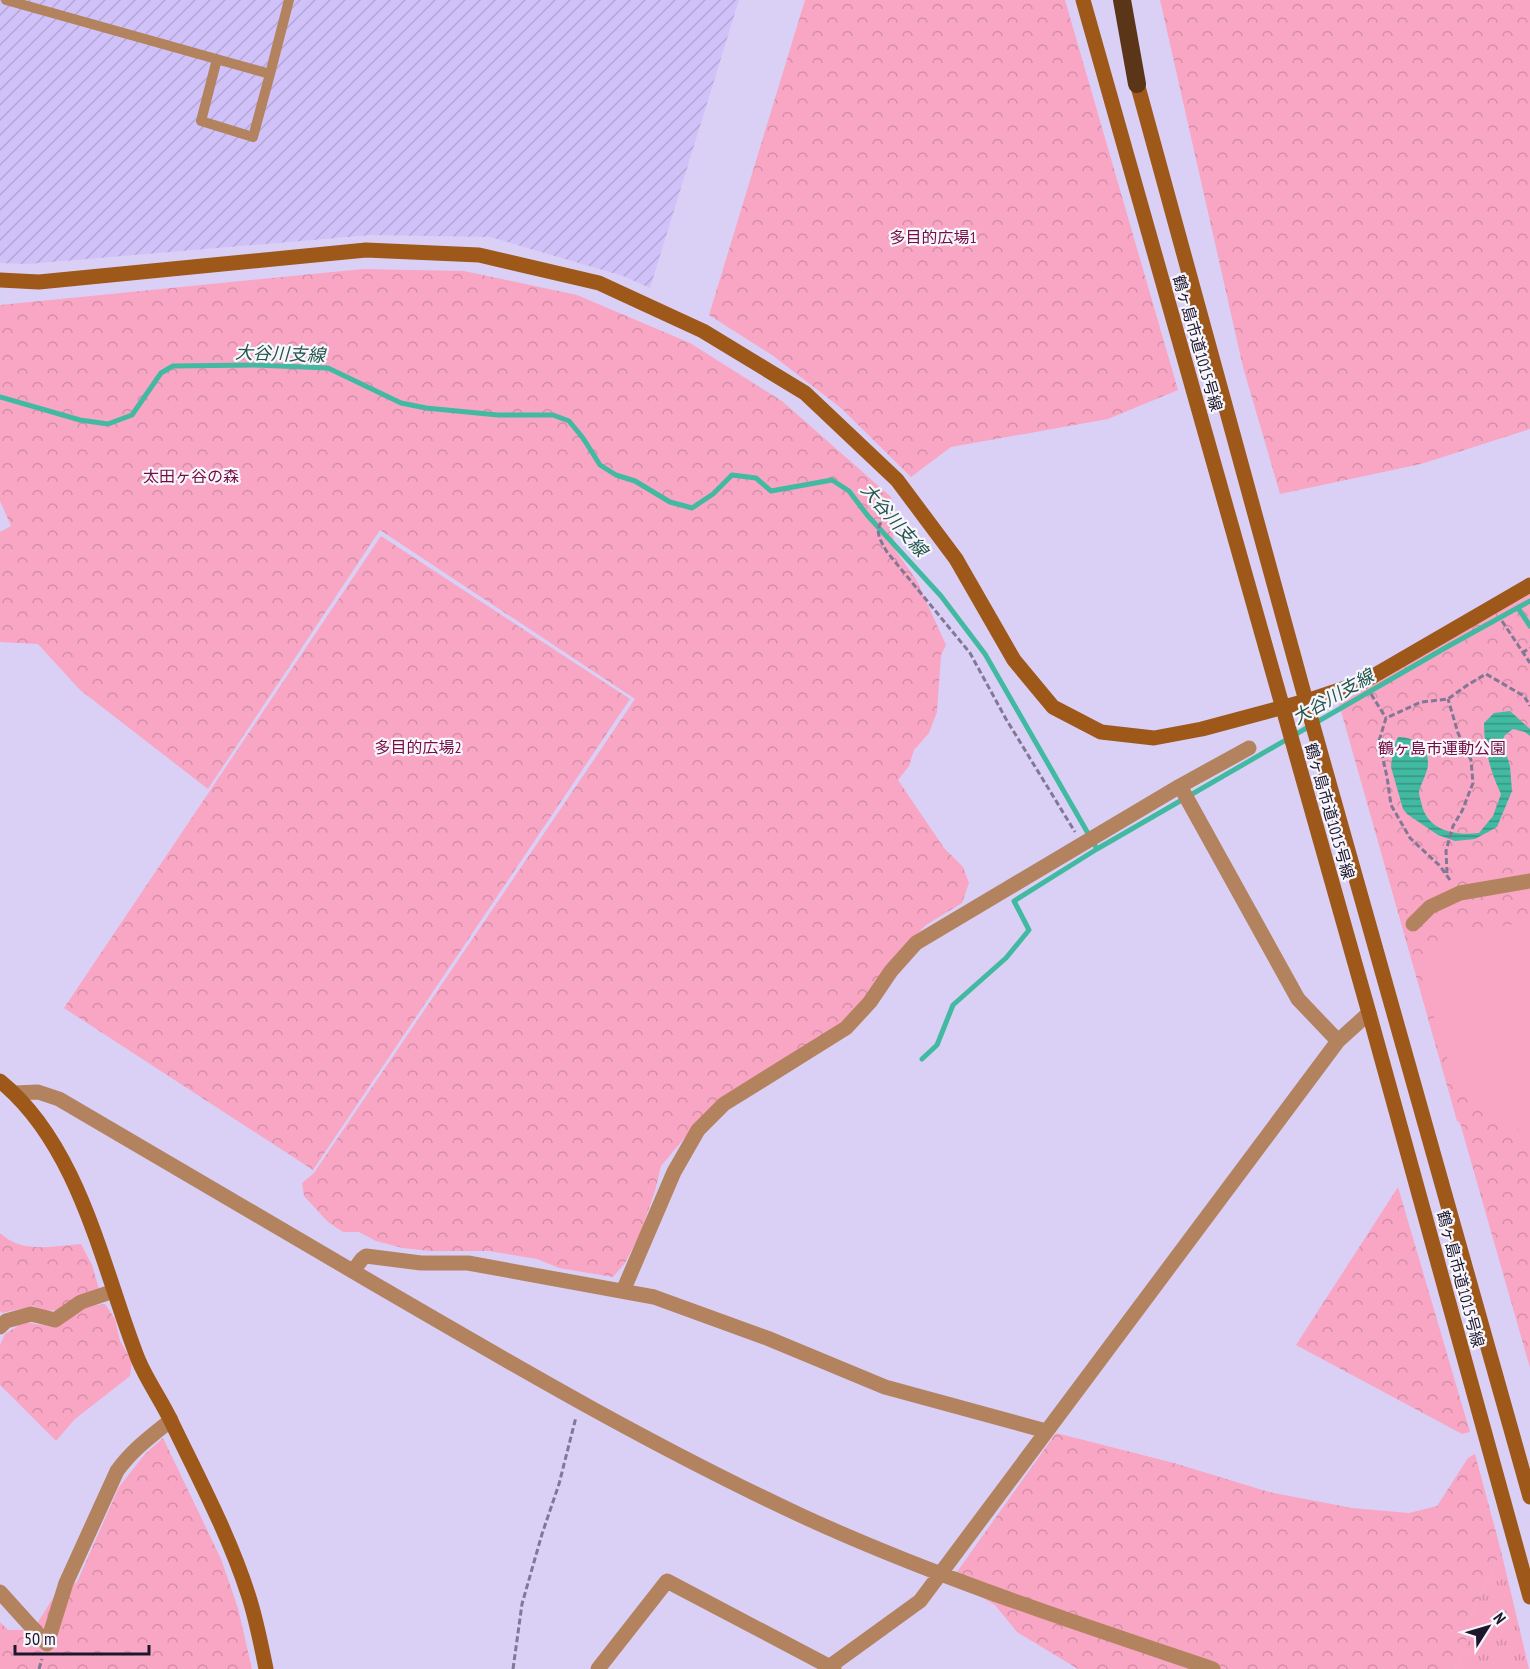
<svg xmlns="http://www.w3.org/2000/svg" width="1530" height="1669" viewBox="0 0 1530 1669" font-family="'PT Sans Narrow','Noto Sans JP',sans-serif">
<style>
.industrial{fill:url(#industrial-furrows)}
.grass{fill:url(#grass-tufts)}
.forest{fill:url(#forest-crowns)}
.garden{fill:#f8a6c3}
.water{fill:url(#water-rules)}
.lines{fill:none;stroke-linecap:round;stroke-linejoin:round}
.stream{stroke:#42b9a1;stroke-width:5}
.path{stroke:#807896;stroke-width:3;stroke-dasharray:6 3;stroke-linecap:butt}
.lane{stroke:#b38360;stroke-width:10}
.street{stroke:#b38360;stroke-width:15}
.secondary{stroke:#9e581a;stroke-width:15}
.highway{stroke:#5b3518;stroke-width:18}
.labels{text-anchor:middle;stroke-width:4.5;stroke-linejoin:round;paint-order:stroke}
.park-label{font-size:16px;fill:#750d42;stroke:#f8f6fd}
.street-label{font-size:16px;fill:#1d162c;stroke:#f8f6fd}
.water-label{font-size:18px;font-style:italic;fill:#24564b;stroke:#f8f6fd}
</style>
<defs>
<pattern id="industrial-furrows" width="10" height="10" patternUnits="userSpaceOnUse" patternTransform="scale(1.5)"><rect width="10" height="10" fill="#d0c2f9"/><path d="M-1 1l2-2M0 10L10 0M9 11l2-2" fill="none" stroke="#b2a6d6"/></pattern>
<pattern id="grass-tufts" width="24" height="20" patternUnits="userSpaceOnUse" patternTransform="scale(1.5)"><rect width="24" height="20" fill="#f8a6c3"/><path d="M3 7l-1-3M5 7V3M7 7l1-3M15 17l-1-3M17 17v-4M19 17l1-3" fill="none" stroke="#d48ea8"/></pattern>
<pattern id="forest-crowns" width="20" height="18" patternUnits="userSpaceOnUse" patternTransform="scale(1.5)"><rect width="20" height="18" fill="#f8a6c3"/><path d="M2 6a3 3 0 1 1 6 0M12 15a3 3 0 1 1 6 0" fill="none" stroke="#d48ea8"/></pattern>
<pattern id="water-rules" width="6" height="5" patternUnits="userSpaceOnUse" patternTransform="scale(1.5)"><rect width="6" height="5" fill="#42b9a1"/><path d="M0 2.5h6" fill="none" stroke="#379583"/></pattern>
</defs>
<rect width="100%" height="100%" fill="#dad0f6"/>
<path class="industrial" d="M0,0H739L650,288L623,276L490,237L371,235L28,264L0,263Z"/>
<path class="grass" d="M1501,1551L1529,1669H1454L1466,1648L1467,1624Z"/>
<path class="forest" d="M805,0H1065L1178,390L1108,419L951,447L911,477L841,408L772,355L709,315Z
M1160,0H1530V429L1421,464L1280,494L1243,367Z
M363,269L464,271L577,295L690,343L782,401L891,497L894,548L917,581L946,645L941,655L937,712L929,733L914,750L909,766L898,780L944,848L963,867L969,883L962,903L926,925L900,951L848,1021L702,1117L661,1166L655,1191L640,1234L625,1263L613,1277L559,1268L537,1259L489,1251H430L403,1248L376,1241L359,1232H343L328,1222L304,1196L302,1183L314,1173L635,699L380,530L208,789L80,690L38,644L0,642V532L11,526L0,501V305Z
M381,536L630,699L313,1170L64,1008Z
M1530,593V1368L1460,1123L1457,1121L1339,704Z
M1398,1187L1470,1432L1462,1434L1296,1345Z
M0,1233C22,1254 53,1246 81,1244L92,1265L99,1289L59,1310L45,1311L33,1306L2,1313L0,1311Z
M105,1304L115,1319L120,1341L132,1361L130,1376L75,1419L56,1441L0,1385V1345L5,1334L24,1322L55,1327L88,1306Z
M1056,1433L1174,1463L1269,1492L1352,1508L1409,1513L1437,1506L1468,1458L1475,1454L1501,1551L1467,1624L1466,1648L1454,1669H1078L1017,1632L995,1605L971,1591L954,1576Z
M163,1438L221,1559L238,1608L252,1669H0V1622L8,1630H33L55,1595L77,1582L119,1487L145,1454Z"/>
<path class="garden" d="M1530,922V1138L1454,1080L1417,963L1467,931Z"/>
<path class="water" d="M1510,711L1530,729V736L1525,732L1513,729L1505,735L1502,741L1510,766L1512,791L1497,827L1475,839L1455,841L1438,835L1407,814L1403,809L1391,767L1393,748L1398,737C1415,737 1429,747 1428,765C1427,774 1421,783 1419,792C1419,796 1421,801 1422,806C1429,831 1456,836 1479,833L1493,816L1501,794C1490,771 1484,748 1484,723L1494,713Z"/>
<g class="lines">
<path class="stream" d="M0,397L80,420L108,424L132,415L161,373L173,366L255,365L328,368L401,403L426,408L498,415H553L569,421L583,438L600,465L616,475L635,481L670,502L692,508L713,494L732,475L756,478L771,491L832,480L849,491L868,516L941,596L985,654L1097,849L1445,648L1530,601
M1518,608L1530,626
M922,1059L937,1045L953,1005L1006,958L1029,930L1014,901L1097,849"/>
<path class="path" d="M893,509C875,527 874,530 887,552L970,653L1006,719L1075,832
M1502,621L1530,663
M1522,653L1530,648
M1371,694L1386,718
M1447,873L1446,851L1453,826L1462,811L1473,783L1471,760L1458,733L1448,699
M1450,880L1440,866L1410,838L1391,805L1387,777L1379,741L1386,718L1421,702L1448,699L1469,684L1486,674L1524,696L1530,706
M39,1669L42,1659
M513,1669L522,1604L542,1534L559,1484L576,1417"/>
<path class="lane" d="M6,0L270,74L289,0
M217,59L201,121L253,137L270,74"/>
<path class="street" d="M1180,786L1298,999L1338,1041L1369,1013
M1413,924L1430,907L1460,893L1530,881
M15,1093L38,1092L59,1099C165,1162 272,1223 378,1286C517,1367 654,1447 800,1515C934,1577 1074,1622 1213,1669
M353,1271L362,1259L366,1256L421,1263H468L654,1297L767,1338L885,1387L1046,1431
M623,1291L674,1172L698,1130L724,1104L846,1028L870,1002L891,971L916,943L1180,786L1249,748
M0,1327L6,1321L31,1314L55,1320L81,1302L114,1291
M0,1592L47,1644L66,1583L117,1471C132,1450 151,1436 171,1420
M598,1669L667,1581L834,1669
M826,1669L920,1601L1338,1041"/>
<path class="secondary" d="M1083,0L1369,1013L1530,1597
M1134,72L1306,701L1530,1497
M0,280L39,282L366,250L479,255L599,283L703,331L805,393L897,480L956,559L1014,660L1053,707L1101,732L1154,738L1202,729L1306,701L1363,682L1530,585
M0,1081C80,1146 102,1267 138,1359C147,1381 162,1401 172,1423C199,1479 229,1535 248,1594C256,1618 261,1644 266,1669"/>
<path class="highway" d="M1122,0L1137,84"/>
</g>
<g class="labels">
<g class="park-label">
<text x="933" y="243">多目的広場1</text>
<text x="191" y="482">太田ヶ谷の森</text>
<text x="418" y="753">多目的広場2</text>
<text x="1442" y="754">鶴ヶ島市運動公園</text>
</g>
<g class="street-label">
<text transform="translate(1198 343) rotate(74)" y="6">鶴ヶ島市道1015号線</text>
<text transform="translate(1330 811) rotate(74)" y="6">鶴ヶ島市道1015号線</text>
<text transform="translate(1461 1279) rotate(75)" y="6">鶴ヶ島市道1015号線</text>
</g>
<g class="water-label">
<text transform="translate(280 354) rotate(2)" y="6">大谷川支線</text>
<text transform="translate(894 520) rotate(49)" y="6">大谷川支線</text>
<text transform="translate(1333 697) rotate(-30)" y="6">大谷川支線</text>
</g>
</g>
<g transform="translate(1488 1627) rotate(53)" stroke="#f8f6fd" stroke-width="4.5" paint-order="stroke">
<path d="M0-4.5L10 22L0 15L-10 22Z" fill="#1d162c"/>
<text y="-9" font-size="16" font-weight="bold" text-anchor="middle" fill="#1d162c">N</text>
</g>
<path d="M15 1645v9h134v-9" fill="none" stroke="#1d162c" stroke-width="3"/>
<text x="24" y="1645" font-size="18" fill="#1d162c" stroke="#f8f6fd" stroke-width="4.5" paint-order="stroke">50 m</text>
</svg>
